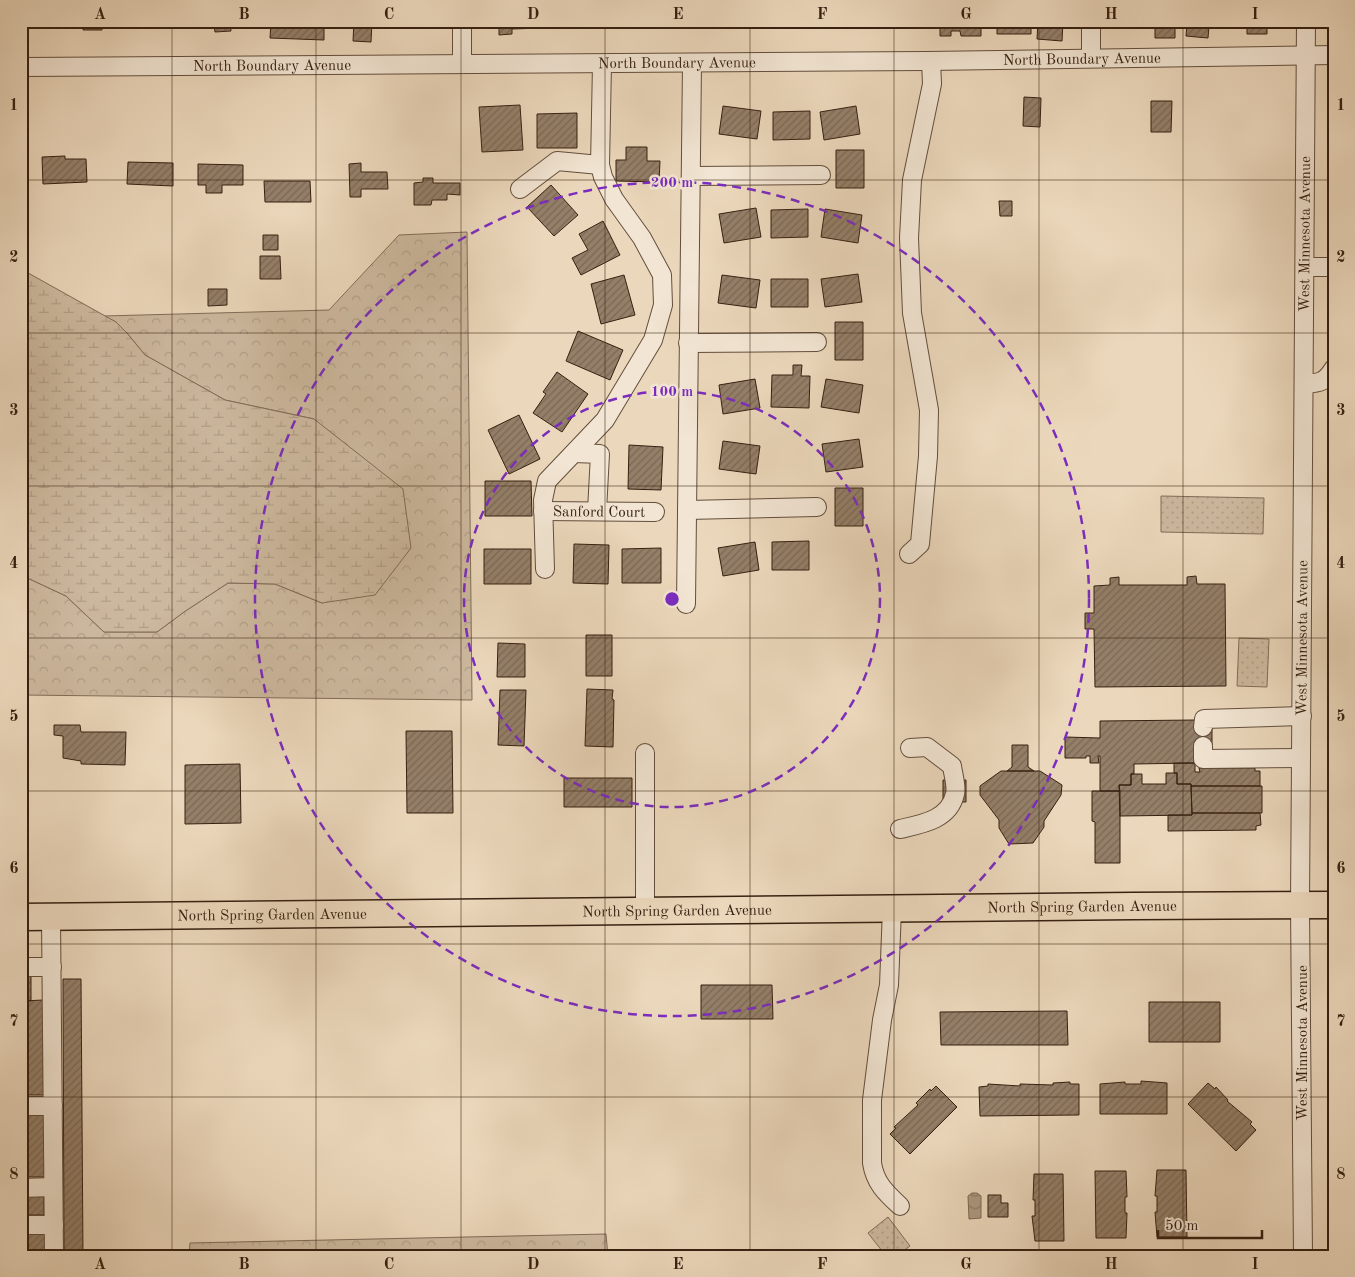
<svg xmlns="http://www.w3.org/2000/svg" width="1355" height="1277" viewBox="0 0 1355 1277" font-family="'Old Standard TT',serif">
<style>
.forest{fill:url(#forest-crowns);stroke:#816c58}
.wetland{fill:url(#wetland-marsh);stroke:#816c58}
.park{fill:url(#park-dots);stroke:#816c58}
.water{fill:url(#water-waves);stroke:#7d6954}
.building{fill:url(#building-hatch);stroke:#362011}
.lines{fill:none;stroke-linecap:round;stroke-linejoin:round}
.minor-casing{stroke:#634e3c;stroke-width:20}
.highway-casing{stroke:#362011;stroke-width:29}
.minor{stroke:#f2e5d3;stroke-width:18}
.highway{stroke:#ebd7bb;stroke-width:26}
.grid{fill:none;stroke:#362011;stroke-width:1;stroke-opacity:0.55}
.ring{fill:none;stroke:#7b2cbf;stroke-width:2.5;stroke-dasharray:9 6}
.labels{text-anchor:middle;stroke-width:5;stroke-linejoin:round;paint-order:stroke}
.street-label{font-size:15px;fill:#362011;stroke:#f2e5d3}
.centre{fill:#7b2cbf;stroke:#f2e5d3;stroke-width:2.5}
.ring-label{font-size:15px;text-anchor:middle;font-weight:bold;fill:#7b2cbf;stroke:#f2e5d3;stroke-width:5;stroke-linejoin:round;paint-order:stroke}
.neatline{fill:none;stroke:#362011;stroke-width:2}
.grid-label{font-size:16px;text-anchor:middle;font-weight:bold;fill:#362011}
</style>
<defs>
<pattern id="forest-crowns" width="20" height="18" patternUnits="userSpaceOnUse" patternTransform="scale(1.25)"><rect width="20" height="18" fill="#ccb89e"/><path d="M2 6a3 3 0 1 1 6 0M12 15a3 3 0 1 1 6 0" fill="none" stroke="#b09e87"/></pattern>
<pattern id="wetland-marsh" width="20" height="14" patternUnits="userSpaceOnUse" patternTransform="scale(1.25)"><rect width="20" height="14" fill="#ccb89e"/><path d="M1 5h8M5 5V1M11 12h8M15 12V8" fill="none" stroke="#b09e87"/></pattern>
<pattern id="park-dots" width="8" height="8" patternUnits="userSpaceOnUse" patternTransform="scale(1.25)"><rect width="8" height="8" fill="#ccb89e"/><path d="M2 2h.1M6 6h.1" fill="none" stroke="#b09e87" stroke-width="1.8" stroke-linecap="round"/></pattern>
<pattern id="water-waves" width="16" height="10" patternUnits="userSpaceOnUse" patternTransform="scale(1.25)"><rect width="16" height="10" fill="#ad9981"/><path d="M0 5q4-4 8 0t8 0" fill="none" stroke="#8e7c68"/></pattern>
<pattern id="building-hatch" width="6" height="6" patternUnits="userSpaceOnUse" patternTransform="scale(1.25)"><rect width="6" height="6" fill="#947f69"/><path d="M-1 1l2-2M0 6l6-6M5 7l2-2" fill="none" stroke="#7a6855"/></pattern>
</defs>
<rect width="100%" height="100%" fill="#ebd7bb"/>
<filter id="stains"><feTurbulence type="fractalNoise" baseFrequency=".004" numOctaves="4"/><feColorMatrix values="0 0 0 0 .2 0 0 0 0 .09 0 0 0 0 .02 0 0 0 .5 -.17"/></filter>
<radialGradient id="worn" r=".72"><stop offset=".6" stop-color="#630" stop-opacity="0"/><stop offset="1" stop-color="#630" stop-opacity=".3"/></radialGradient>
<path class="forest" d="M467,232L472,700L21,695V575L66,596L104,632H157L184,612L228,583L275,584L322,603L314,419L225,400L145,355L127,333L116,322L104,316L329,310L399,235Z
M606,1234L608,1256H189L190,1243Z"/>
<path class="wetland" d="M21,269L116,322L127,333L145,355L225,400L314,419L403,489L411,548L375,595L322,603L275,584L228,583L184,612L157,632H104L66,596L21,575Z"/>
<path class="park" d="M1161,496L1264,498L1263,534L1161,532Z
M1239,638L1269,639L1267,687L1237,686Z
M888,1217L910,1246L897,1256H886L868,1233Z"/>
<path class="water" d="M972,1193H977L981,1196V1218L969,1219L968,1196Z"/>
<path class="building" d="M83,21H144V23L102,24V30H83Z
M204,21H230L231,31L215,32L214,25L205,27Z
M271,21H324V40L270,38Z
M354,21H372L371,42L353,41Z
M499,21H543V28L512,29V34L499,35Z
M940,21H981V36H961L960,31H951V36H940Z
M997,21H1031V34H997Z
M1038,21H1063L1062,41L1037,39Z
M1155,21H1175V38H1155Z
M1247,21H1267V34H1247Z
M1187,25L1209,26L1208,38L1186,36Z
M1024,97L1041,98L1040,127L1023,126Z
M1151,101H1172L1171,132H1151Z
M520,105L523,150L482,152L479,107Z
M723,106L761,111L757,139L719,134Z
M856,106L860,134L824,140L820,112Z
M810,111V139L773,140V112Z
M577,113V148H537V114Z
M626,147H647V161H660L659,182L616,181V160H626Z
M836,150H864V188H836Z
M65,156V159H86L87,182L43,184L42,157Z
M128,162L173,163V186L127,184Z
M361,163V172H387L388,189H361V197H350L349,164Z
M198,164L243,165V185H222V193H206V185H198Z
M423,178H433V183H460V195L447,194V200H432L431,205H414V183L423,182Z
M264,181H310L311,202H265Z
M551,185L578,215L554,236L527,207Z
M999,201H1012V216H1000Z
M756,208L761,237L724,243L719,214Z
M808,209V237L771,238V210Z
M825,209L862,215L858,243L821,237Z
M603,221L620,255L581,275L572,258L588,250L579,234Z
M263,235H278V250H263Z
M260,256H280L281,279H260Z
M858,274L862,302L825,307L821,279Z
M624,275L635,315L601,324L591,284Z
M722,275L760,280L756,308L718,303Z
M771,279H808V307H771Z
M208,289H227V305L208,306Z
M835,322H863V360H835Z
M578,331L623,350L610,380L566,361Z
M793,365H802L801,376H810L809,408L771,407L772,375H793Z
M557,372L588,394L562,432L533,413L546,394L543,392Z
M755,379L760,408L723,414L719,385Z
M826,379L863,385L859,413L821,407Z
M519,415L540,459L509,474L488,430Z
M859,439L863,467L826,472L822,444Z
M723,441L760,446L756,474L719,469Z
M629,445L663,447L661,490L628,489Z
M485,481H531L532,516H485Z
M835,488H863V526H835Z
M809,541V570H772V542Z
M755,542L759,570L723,576L718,548Z
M574,544L609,545L608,584L573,583Z
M661,548V583H622V549Z
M484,549H531V584H484Z
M1196,576L1197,584H1225L1226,686L1095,687L1094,629H1085V613H1094V586L1110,585V578L1119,577V585H1187V577Z
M586,635H612V676H586Z
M498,643L525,644V677H497Z
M587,689L613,690L612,699L614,700L613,747L585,746Z
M500,690H526L524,746L498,745Z
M1195,720V728L1212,727V745L1195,746V763L1134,764V774H1131V785H1119L1120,791H1100V756H1098L1099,763H1090V756H1086V758H1065V737L1100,738V721Z
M54,725H80L81,732H126L125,765L81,764V761L63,758V736L54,735Z
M406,731H452L453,813H407Z
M1012,745H1028V767L1034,771H1007L1012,767Z
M1174,763H1195V772H1200L1199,768H1255V771H1260V786H1191V784H1177V773H1174Z
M240,764L241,823L185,824V765Z
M1001,771H1040L1062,785L1061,795L1044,821V827L1033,843L1009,844L999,828V820L980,795V786Z
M1166,773H1177V784H1191L1192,815L1120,816L1119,785H1131V774H1142V784H1166Z
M564,778H632V807H564Z
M943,780H966V802H943Z
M1191,786H1262V813H1192Z
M1092,791H1120V863H1095V822L1092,821Z
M1192,813H1260L1261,825L1256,826V830L1168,831V815H1192Z
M21,972H31V1001H21Z
M63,979H81L83,1256H64Z
M701,985H772L773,1019H701Z
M44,1000L45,1095H21V1001Z
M1149,1002H1220V1042H1149Z
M1067,1011L1068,1045H941L940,1012Z
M1332,1042H1334V1062H1332Z
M1333,1070H1334V1094H1333Z
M1141,1081L1167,1083V1114H1100V1084L1125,1082V1084H1141Z
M1070,1082V1084H1079V1115L980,1116L979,1087L988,1086V1084L1020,1086V1084L1053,1085V1083Z
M1208,1083L1215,1089L1216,1087L1228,1100L1227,1101L1252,1122L1250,1124L1256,1130L1236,1151L1188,1104Z
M936,1086L957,1107L910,1154L890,1134L896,1128L894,1127L918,1105L916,1103L930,1089L931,1091Z
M25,1112H45V1177H25Z
M1328,1115H1334V1161H1328Z
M1157,1170H1186L1187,1237H1157L1155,1212H1157V1196H1155Z
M1095,1171H1126L1127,1197H1125V1213H1127L1126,1238H1096Z
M1034,1174H1063L1064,1241H1035L1032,1216H1035V1200H1033Z
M1330,1174H1334V1202H1330Z
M44,1195V1215H21V1196Z
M988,1195H1001V1203H1008V1217H988Z
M1328,1223H1334V1238H1328Z
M45,1233V1256H21V1234Z"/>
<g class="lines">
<g class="minor-casing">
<g id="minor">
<path d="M1091,58V21"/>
<path d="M462,64V21"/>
<path id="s1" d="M21,67L926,61L1334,55"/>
<path d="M691,176L821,175"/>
<path d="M520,189L557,161L600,165"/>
<path d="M1305,267H1334"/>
<path d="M688,343L817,342"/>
<path d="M1304,384C1321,383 1325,382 1334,368"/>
<path d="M574,453L600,454L597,511"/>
<path d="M687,510L817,507"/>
<path id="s2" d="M543,511L655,512"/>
<path d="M909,554L920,544L928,456L929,410L912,313L909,238L912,180L932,84L931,61"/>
<path d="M545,569L543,500L547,481L605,420L653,340L663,305L662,275L642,238L614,199L603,177L600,165L602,64"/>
<path d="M686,604L692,63"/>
<path d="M1203,727L1204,719L1302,716"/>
<path d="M1203,746V759L1301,758"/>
<path d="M900,829C922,824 949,820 955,794C957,786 953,774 952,766L927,747L910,748"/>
<path d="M892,909L889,985L882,1020L872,1100V1163C875,1183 886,1193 900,1206"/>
<path d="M645,912V753"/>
<path d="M51,917L54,1256"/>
<path d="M21,967H52"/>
<path d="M21,1106H53"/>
<path d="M21,1188L53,1187"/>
<path d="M21,1225H54"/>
<path id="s3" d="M1303,1256L1300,905L1306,21"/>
</g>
</g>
<g class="highway-casing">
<g id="highway">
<path id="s4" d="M21,917L1133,906L1334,905"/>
</g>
</g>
<use href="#minor" class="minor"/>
<use href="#highway" class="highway"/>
</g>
<path class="grid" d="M172,21V1256M316,21V1256M461,21V1256M605,21V1256M750,21V1256M894,21V1256M1039,21V1256M1183,21V1256M21,180H1334M21,333H1334M21,486H1334M21,638H1334M21,791H1334M21,944H1334M21,1097H1334"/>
<g class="ring">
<circle cx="672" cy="599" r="208"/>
<circle cx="672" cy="599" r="417"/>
</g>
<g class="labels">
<g class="street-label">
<text dy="5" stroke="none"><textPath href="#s1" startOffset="1061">North Boundary Avenue</textPath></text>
<text dy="5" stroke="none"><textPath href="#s1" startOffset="656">North Boundary Avenue</textPath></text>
<text dy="5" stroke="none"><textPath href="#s1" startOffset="251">North Boundary Avenue</textPath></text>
<text dy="5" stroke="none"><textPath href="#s3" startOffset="1022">West Minnesota Avenue</textPath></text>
<text dy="5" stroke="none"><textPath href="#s2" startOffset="56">Sanford Court</textPath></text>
<text dy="5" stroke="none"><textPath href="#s3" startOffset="618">West Minnesota Avenue</textPath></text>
<text dy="5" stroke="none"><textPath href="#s4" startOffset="1061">North Spring Garden Avenue</textPath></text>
<text dy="5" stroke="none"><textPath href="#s4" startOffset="656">North Spring Garden Avenue</textPath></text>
<text dy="5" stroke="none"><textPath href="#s4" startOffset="251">North Spring Garden Avenue</textPath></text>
<text transform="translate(1302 1043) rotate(-90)" y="5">West Minnesota Avenue</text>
</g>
</g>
<circle cx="672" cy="599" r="8" class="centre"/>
<g class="ring-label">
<text x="672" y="187">200 m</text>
<text x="672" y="396">100 m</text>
</g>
<rect width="1355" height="1277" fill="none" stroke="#ebd7bb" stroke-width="55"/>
<path d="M1158 1230v8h104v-8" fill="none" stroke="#362011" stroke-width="2.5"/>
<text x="1165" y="1230" font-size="15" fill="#362011" stroke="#f2e5d3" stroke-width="4" paint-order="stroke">50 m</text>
<rect x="28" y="28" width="1300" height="1222" class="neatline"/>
<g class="grid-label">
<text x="100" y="19">A</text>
<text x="244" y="19">B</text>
<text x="389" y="19">C</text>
<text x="533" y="19">D</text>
<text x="678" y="19">E</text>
<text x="822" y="19">F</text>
<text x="966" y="19">G</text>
<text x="1111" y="19">H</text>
<text x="1255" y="19">I</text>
<text x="14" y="110">1</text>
<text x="1341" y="110">1</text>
<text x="14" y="262">2</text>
<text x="1341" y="262">2</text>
<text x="14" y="415">3</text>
<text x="1341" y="415">3</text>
<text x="14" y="568">4</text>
<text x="1341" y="568">4</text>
<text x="14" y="721">5</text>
<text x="1341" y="721">5</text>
<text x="14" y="873">6</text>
<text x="1341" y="873">6</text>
<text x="14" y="1026">7</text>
<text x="1341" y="1026">7</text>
<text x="14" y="1179">8</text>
<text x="1341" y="1179">8</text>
<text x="100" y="1269">A</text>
<text x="244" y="1269">B</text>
<text x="389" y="1269">C</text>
<text x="533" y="1269">D</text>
<text x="678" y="1269">E</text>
<text x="822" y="1269">F</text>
<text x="966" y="1269">G</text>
<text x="1111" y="1269">H</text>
<text x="1255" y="1269">I</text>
</g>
<rect width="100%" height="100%" filter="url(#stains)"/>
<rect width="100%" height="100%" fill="url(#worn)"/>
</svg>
